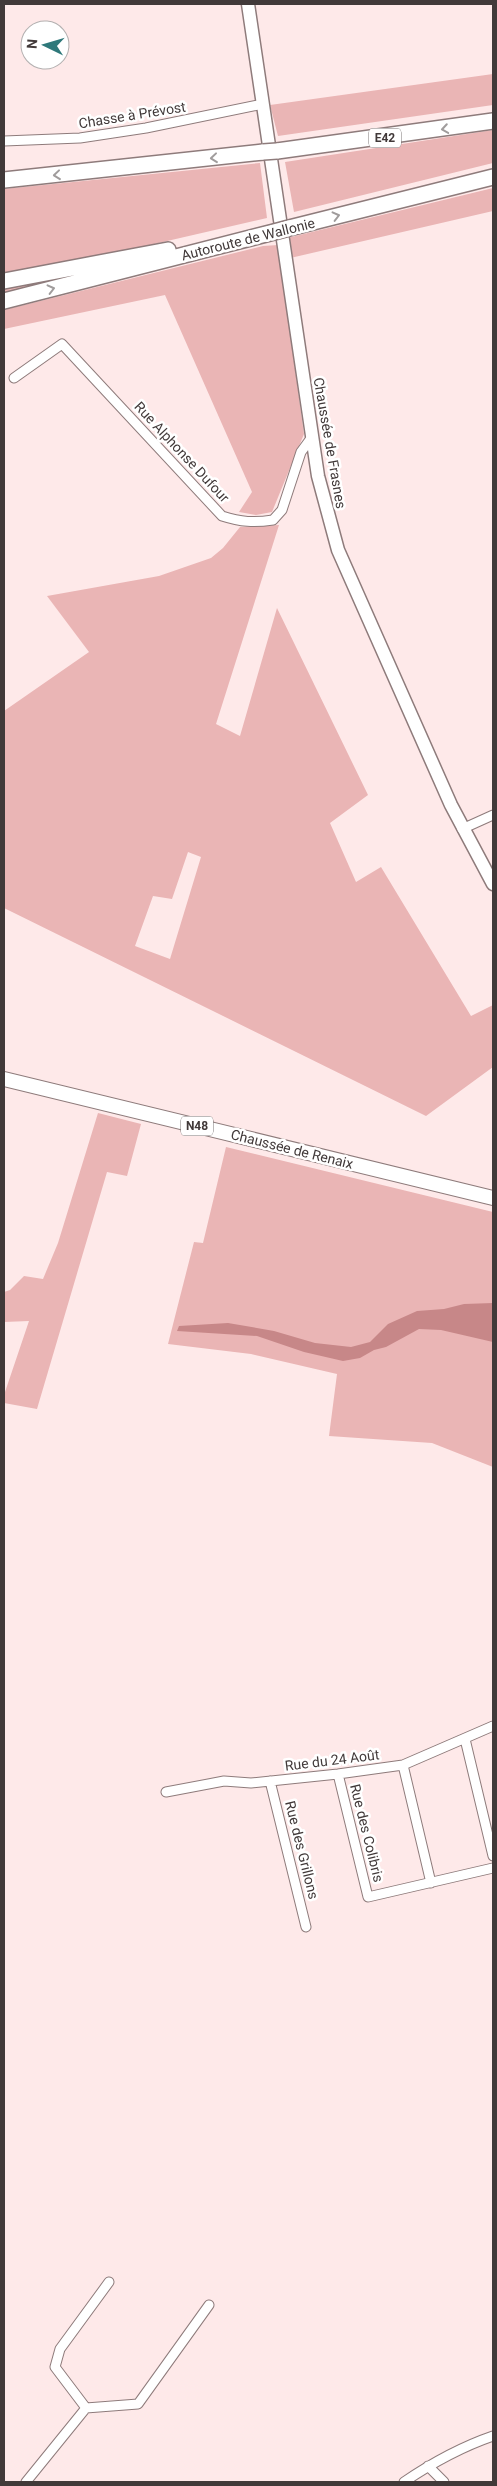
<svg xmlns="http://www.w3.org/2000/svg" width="497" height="2486" viewBox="0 0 497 2486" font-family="Roboto,sans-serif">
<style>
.green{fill:#eab5b5;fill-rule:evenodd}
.water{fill:#c78788}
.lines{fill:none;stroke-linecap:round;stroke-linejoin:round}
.minor-casing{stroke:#8e7b7b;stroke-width:11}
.secondary-casing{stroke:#8e7b7b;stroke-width:15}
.primary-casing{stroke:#8e7b7b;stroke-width:16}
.motorway-casing{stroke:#8e7b7b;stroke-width:18}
.minor{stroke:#fff;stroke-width:9}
.secondary{stroke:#fff;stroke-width:12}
.primary{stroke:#fff;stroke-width:14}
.motorway{stroke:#fff;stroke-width:15}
.motorway-bridge-casing{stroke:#8e7b7b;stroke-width:18;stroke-linecap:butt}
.motorway-bridge{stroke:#fff;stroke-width:15}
.oneway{stroke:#a09c9c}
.labels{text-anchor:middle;stroke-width:5;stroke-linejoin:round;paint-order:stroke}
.shield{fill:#fff;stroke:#7a7474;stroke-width:1}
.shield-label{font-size:12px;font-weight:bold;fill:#413939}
.street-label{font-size:14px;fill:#413939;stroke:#fff}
</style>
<rect width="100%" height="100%" fill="#fee9e9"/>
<path class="green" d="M493,74V105L278,136L270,105Z
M493,130V163L294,212L285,162Z
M260,163L267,218L63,265L4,275V189Z
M493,188V211L286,259L283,239Z
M278,245L304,434L272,512L256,515L239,512L252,492L165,295L4,329V310L263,246Z
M40,283V285L4,295V289Z
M279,525L216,724L240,736L277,608L368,795L330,823L356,882L381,867L471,1016L493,1005V1067L426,1116L4,908V711L89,652L47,596L159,576L211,558L223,548L240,527ZM188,852L201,857L170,959L135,946L153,896L172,899Z
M98,1113L141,1124L127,1176L107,1172L37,1409L4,1403V1395L29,1321L4,1322V1292L10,1290L24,1276L43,1279L58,1243Z
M226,1147L493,1212V1467L432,1443L329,1436L337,1374L251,1354L168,1344L194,1242L203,1243Z"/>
<path class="water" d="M493,1303V1342L441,1330L419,1329L386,1347L374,1350L360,1358L343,1361L304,1352L257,1336L177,1331L179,1326L228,1323L274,1331L315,1343L351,1347L370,1342L388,1324L417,1311L444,1309L464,1304Z"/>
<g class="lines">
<g class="minor-casing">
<path id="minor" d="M4,141L80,138L146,128L263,104
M14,378L62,344L222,516C241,522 254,523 273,520L282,510L301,452L312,437
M462,829L493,815
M465,1739L493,1856
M403,1765L431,1883
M338,1774L368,1897L493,1868
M270,1781L306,1927
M166,1792L224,1781L251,1783L338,1774L403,1765L493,1726
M86,2408L138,2404L209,2305
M86,2408L55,2367L60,2349L109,2282
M428,2466L444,2482
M26,2482L86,2408
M404,2482C432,2463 461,2447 493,2436"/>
</g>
<g class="secondary-casing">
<path id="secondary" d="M248,4L318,476L338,550L451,805L493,884"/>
</g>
<g class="primary-casing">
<path id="primary" d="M4,1079L493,1198"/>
</g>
<g class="motorway-casing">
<path id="motorway" d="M277,151L493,121
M4,180L263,152
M289,228L493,177
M4,281L168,250
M4,301L274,232"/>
</g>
<use href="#minor" class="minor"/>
<use href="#secondary" class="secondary"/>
<use href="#primary" class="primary"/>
<use href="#motorway" class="motorway"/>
<g class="motorway-bridge-casing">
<path id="motorway-bridge" d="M263,152L277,151
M274,232L289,228"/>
</g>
<use href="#motorway-bridge" class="motorway-bridge"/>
</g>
<defs><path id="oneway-chevron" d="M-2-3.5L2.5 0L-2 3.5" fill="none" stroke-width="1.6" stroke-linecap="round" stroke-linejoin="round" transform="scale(1.25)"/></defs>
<g class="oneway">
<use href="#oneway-chevron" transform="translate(445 129) rotate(171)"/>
<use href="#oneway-chevron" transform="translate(214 158) rotate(174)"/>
<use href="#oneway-chevron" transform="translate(57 175) rotate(174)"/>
<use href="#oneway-chevron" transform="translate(336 216) rotate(-14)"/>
<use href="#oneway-chevron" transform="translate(51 289) rotate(-14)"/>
</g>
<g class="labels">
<g class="shield">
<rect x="369" y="128.5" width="32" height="19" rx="4"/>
<rect x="181" y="1116.5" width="32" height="19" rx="4"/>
</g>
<g class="shield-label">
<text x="385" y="142">E42</text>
<text x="197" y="1130">N48</text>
</g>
<g class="street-label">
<text transform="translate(132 115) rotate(-9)" y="5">Chasse à Prévost</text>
<text transform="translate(248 239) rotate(-14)" y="5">Autoroute de Wallonie</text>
<text transform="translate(330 443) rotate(80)" y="5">Chaussée de Frasnes</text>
<text transform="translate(182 452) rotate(47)" y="5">Rue Alphonse Dufour</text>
<text transform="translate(292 1149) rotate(14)" y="5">Chaussée de Renaix</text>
<text transform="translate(332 1760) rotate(-7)" y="5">Rue du 24 Août</text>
<text transform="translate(367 1833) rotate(76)" y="5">Rue des Colibris</text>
<text transform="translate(302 1850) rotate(76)" y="5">Rue des Grillons</text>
</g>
</g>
<rect width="497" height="2486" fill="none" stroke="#413939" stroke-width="10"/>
<g transform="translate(45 45) rotate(275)"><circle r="24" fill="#ffffff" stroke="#b3b0b0"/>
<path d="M0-4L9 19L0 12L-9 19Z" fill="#2e787a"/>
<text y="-8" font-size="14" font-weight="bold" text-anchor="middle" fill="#413939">N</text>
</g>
</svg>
